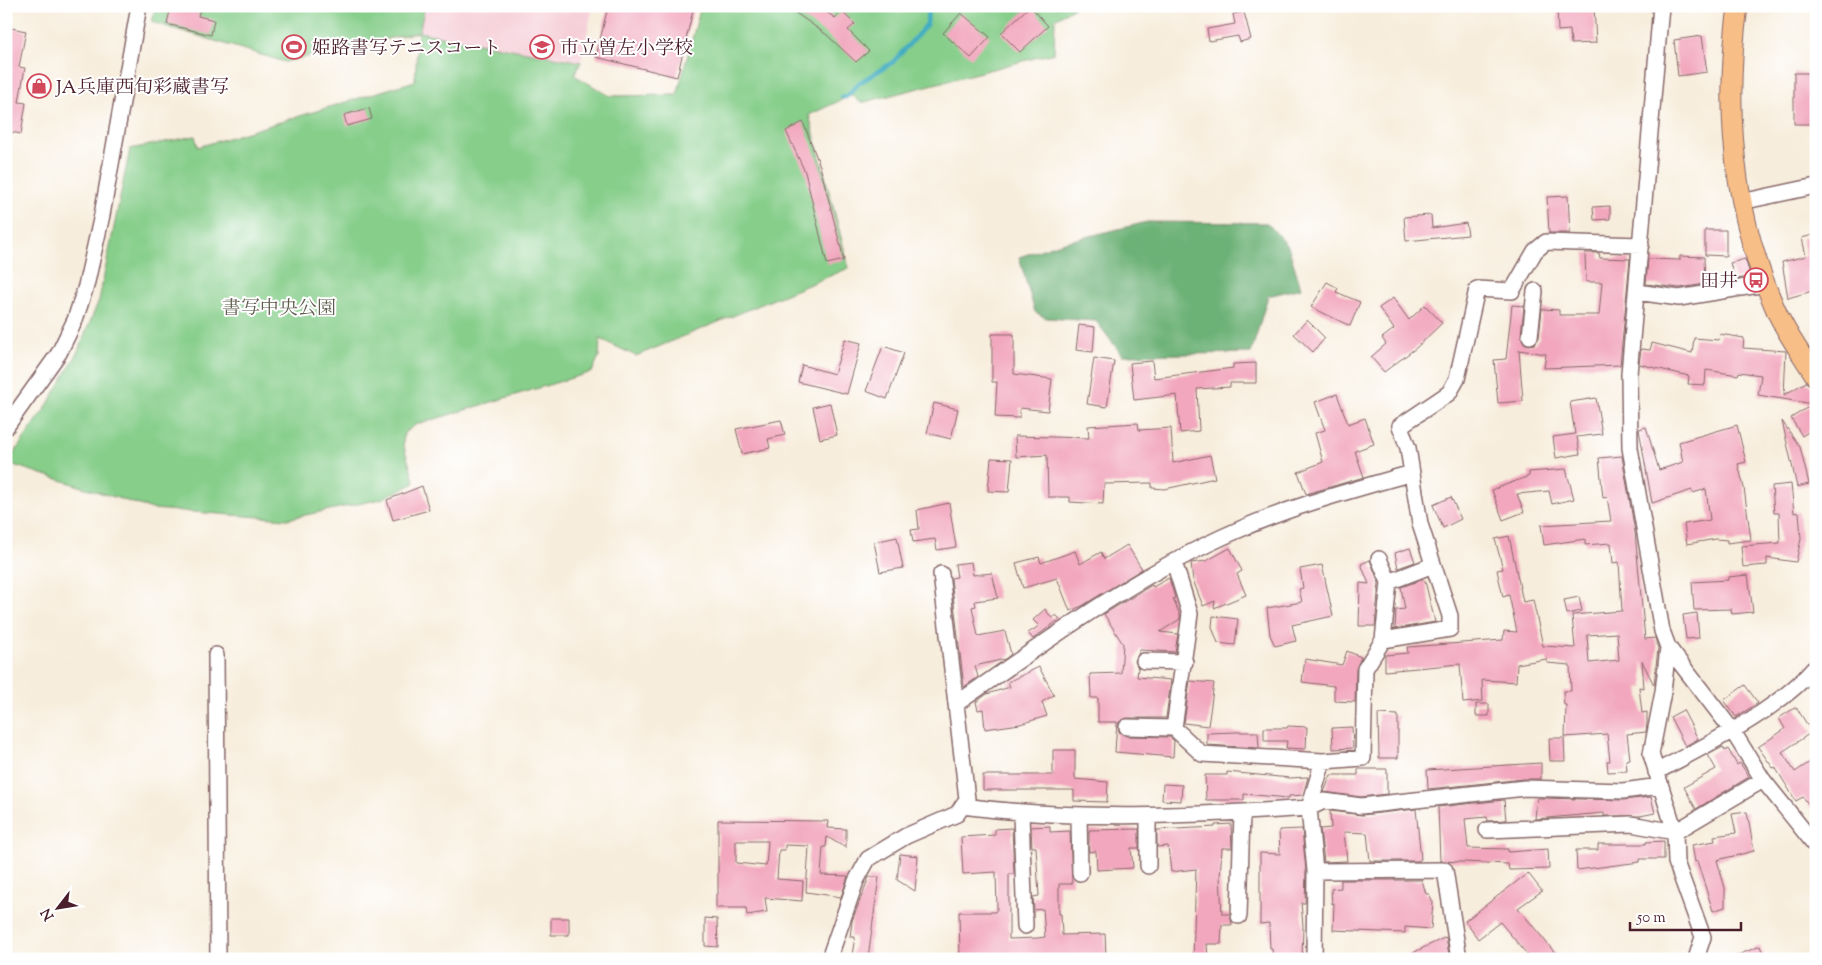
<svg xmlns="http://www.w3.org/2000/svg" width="1822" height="965" viewBox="0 0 1822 965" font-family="'Sorts Mill Goudy','Noto Serif JP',serif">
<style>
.built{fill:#f6cfd8}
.green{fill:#86ce8a;stroke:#68765a}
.forest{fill:#6cb176;stroke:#5b6850}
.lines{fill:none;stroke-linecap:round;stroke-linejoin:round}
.stream{stroke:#43adc2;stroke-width:4.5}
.building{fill:#f2a7be;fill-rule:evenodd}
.minor-casing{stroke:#876769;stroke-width:18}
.major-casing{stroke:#876769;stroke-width:21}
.minor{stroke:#fff;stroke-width:15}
.major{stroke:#f7be87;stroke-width:19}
.labels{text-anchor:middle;stroke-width:4;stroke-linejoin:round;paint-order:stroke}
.poi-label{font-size:19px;fill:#4a1f2b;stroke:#fff;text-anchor:start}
.park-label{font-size:19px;fill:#5f5c4c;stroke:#fff}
</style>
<rect width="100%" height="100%" fill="#fff"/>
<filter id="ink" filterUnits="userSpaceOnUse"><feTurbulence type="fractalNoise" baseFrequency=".02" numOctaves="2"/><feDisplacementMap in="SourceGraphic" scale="10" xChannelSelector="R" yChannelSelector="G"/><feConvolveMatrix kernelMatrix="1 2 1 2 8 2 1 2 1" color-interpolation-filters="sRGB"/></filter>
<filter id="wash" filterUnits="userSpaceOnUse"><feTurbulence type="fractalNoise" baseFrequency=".0096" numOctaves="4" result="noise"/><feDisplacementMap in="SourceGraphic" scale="20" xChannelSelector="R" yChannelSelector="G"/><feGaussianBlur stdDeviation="1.12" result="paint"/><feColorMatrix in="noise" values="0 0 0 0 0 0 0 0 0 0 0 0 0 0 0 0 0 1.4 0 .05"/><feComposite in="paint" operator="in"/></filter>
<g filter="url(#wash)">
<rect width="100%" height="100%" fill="#f7eddc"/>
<path class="built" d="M425,6H593L581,62L419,32Z"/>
<path class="green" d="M155,6H425L419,32L581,62L574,75L610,96L677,95L701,6H1076L1055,19L1054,53L861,103L852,95L809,115L849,268L636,356L600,339L599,356L592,372L415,425L404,433L403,444L415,483L381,499L287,519L152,509L7,463L45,409L76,356L99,300L130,149L195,136L198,147L415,81L418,32L285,62L152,22Z"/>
<path class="forest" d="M1147,222L1267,223L1288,246L1301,288L1268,296L1251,353L1122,355L1096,321L1046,318L1035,312L1019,257L1061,243Z"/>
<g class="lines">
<path class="stream" d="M842,97H846L859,83L893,62L914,39L927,24L928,6"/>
</g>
<g id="blocks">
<path class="building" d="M171,6H201L198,16L214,20L211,35L167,24Z
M608,6H694L677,77L596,57Z
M786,6H818L835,18L842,12L855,24L848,30L869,51L856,62L827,35Z
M1030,6L1048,26L1020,52L1001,33Z
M1557,6H1594L1596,43L1571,44L1570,30L1558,31Z
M1244,12L1251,39L1240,42L1238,36L1209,41L1207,29L1235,24L1233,14Z
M961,13L990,37L971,58L943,33Z
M6,27L26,31L19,67L25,68L19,102L26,103L21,134L6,131Z
M1702,36L1707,72L1678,76L1674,40Z
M1794,73H1815V124H1794Z
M369,108L372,119L347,126L344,115Z
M803,122L820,166L844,260L827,264L805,172L786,131Z
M1568,196L1570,233H1549L1547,197Z
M1610,206V219L1594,220L1593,207Z
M1431,215L1432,228L1466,223L1468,235L1406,241L1404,217Z
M1705,230H1726V256L1705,255Z
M1816,234V290L1788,298L1782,262L1806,256L1802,238Z
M1585,253H1599L1600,258L1630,259L1620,365L1544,368L1546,354L1519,350L1523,401L1498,403L1494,360L1506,359L1512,305L1524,306L1521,335L1524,343L1528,345L1534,344L1539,338L1542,309L1559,310V315H1599L1602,282H1586Z
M1680,256L1704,257L1705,284L1680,288L1646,284L1648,259L1680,260Z
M1745,259L1751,277L1735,279L1730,263Z
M1327,282L1338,288L1336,292L1360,302L1350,326L1311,307Z
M1393,298L1409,320L1425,305L1442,323L1416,348L1384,372L1371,357L1386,344L1382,338L1394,329L1379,308Z
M1307,320L1325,338L1313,352L1294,334Z
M1079,325L1095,327L1093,352L1076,350Z
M992,334H1014V374L1052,379L1048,411L1020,408L1019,418L995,417L997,382H992Z
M1720,334L1744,338L1743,348L1786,351L1784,395L1806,382L1812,387L1816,394V427L1802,436L1791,418L1813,404L1758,395L1761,375L1739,372L1738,375L1706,370L1705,385L1688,384L1689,376L1639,364L1641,349L1650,350L1652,343L1692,353L1694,338L1719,340Z
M845,339L861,343L847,394L798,382L802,365L834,374Z
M883,346L904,353L887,399L866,391Z
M1094,358L1114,361L1107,407L1087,404Z
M1152,361L1154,378L1233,368V364L1256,363V383H1230V387L1197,389L1199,431L1180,433L1177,395L1134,400L1130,363Z
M1337,394L1348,424L1365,418L1374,444L1355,451L1364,477L1306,494L1298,472L1323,462L1315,433L1325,430L1315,402Z
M1596,398L1602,434L1577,437L1580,454L1556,458L1553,437L1575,434L1570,402Z
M830,403L837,435L820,439L813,407Z
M934,403L958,409L951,439L927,433Z
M781,420L785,435L768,439L770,448L742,454L736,429Z
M1782,421L1800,447L1809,484L1797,487Z
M1138,423L1139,430L1171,428L1173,463L1210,455L1215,478L1165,489L1152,488V483L1104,484L1103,504L1070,502V497H1048L1047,455L1016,457L1015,436L1089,438L1088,426Z
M1737,425L1746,462L1738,464L1744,488L1751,540L1727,543V540L1716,539L1687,544L1684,524L1710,520L1706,489L1693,493L1692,490L1652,503L1639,429L1646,427L1659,470L1683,462L1679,442Z
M1622,456L1635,532L1645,639L1655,638L1658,648L1654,685L1642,661L1644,688L1639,687L1642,713L1647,712V723L1646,732L1627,734L1630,759L1626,760L1627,771L1608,772L1607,761H1610L1607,734L1565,737L1566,705H1564L1563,691H1571L1570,665L1547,663V659L1517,664L1516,682L1482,680L1483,701L1463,703L1460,664L1385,671V655L1408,653L1407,647L1503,640L1504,631L1517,632L1509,595L1503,597L1497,570L1503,569L1495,539L1509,536L1523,602L1533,600L1543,646L1575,648L1572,615L1622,611L1619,562L1613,563L1611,543L1585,545V539L1544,545L1541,525L1611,521L1607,497L1603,498L1599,458ZM1617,633L1619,660L1589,663L1587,635Z
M991,458L1012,459L1009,492L988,491Z
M1566,469L1574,499L1552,504L1549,491L1517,494L1524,512L1503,520L1492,490L1529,476V472Z
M1791,484L1794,513L1799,512L1801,539L1796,562L1767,558V565L1743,567L1741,546L1780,543L1779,513H1774L1772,486Z
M422,486L429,510L393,520L387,500Z
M1451,497L1461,519L1443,528L1433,505Z
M949,503L956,547L937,550L935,539L913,542L911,530L919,529L917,510Z
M897,537L903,568L880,572L874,542Z
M1127,545L1142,569L1082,606L1070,611L1057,578L1023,588L1016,563L1039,557L1041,563L1075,551L1080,564L1101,552L1104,559Z
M1230,548L1242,571L1237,574L1246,595L1214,608L1215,601L1203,606L1193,580L1191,563L1206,561Z
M1410,548L1415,562L1398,568L1395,553Z
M1370,560L1379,583L1375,626H1359L1360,583L1369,584L1361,564Z
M971,562L973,575L992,573L998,598L975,601L976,606L972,607L978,636L1005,631L1011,654L1005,659L975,666L978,677L964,687L951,578L957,577L955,564Z
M1322,565L1333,616L1292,625L1296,641L1275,646L1270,635L1267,608L1302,602L1299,589L1303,588L1300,569Z
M1748,575L1753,612L1732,614L1731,609L1694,610L1692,582L1728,580V577Z
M1169,578L1175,598L1173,599L1180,615V619L1160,632L1178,634L1175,652L1140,650L1135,661L1138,668L1137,677L1171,680L1166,718H1127L1119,722L1118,727L1119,732L1126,736L1170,737L1174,741L1173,757L1115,752L1117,722H1098V698H1091L1090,674L1121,673L1123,644L1104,614L1152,585L1153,587Z
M1421,580L1425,581L1435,622L1395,629L1396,610L1405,609L1401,587Z
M1579,597L1582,611L1567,614L1564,600Z
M1045,609L1052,618L1056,615L1060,619L1033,639L1028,633L1039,626L1033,620Z
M1697,613L1699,638L1686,639L1683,615Z
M1213,616L1238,619L1235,645L1218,643L1212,627Z
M1347,651L1361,657L1356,669L1355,702L1334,701V686L1302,682L1305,659L1342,665Z
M1039,667L1054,695L1042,702L1047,716L1020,724L985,729L983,709L978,710L976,702L987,694L1010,687L1008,682Z
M1190,681L1214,683L1208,726L1184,723Z
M1745,685L1758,703L1736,717L1724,700Z
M1476,704H1489V716H1476Z
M1796,707L1812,732L1782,752L1795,772L1816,758V814L1803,797L1796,801L1775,767L1773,768L1758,747L1785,729L1779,718Z
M1683,710L1698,739L1685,746L1670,717Z
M1378,714L1398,715V758H1379Z
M1288,726L1307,727L1306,749L1286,748L1287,741H1264V728H1287Z
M1352,727L1353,748L1333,749L1332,728Z
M1237,732H1258L1259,748L1207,745V733Z
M1549,738H1564L1565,761H1550Z
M1723,747L1725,751L1728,749L1737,765L1740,763L1749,777L1696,809L1684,787L1716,769L1708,755Z
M1053,750H1075V779L1108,782L1107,802L1074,801V790H983V775H1053Z
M1541,763V779H1524L1428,789L1427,770Z
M1358,769H1387V794L1361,797L1324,792L1331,775H1358Z
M1227,772L1290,778L1308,777L1303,795L1289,796V798L1244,794V800H1206L1205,775H1227Z
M1163,784L1182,785L1181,801L1162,800Z
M1651,797L1655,813L1640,816H1604V813L1535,819L1537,798L1623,800Z
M1504,800L1506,820L1488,821L1487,817L1465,819L1468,848L1508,849V852L1548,849L1549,869L1509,870L1508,864L1440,861L1438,807Z
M1416,809L1421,859L1418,861H1370L1367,833L1344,832L1347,861L1324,862L1320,829L1331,828L1330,811L1362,815Z
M1747,812L1754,851L1717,860L1725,888V907L1713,911L1697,861L1695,862L1692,845L1715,841L1714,836L1736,833L1732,814Z
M718,820L828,821L827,828L846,829V848L827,837L826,847H823L821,875L848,876L841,897L806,892L809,846L785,845V850H779L777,879L803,881L802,901L765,898L767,912L747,915L746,908H716V894H718ZM736,841H768L766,866L736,863Z
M1231,824L1232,848H1222L1220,877L1222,914H1230L1232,925H1222L1221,944H1207L1208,959H1193L1196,869L1171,872L1168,846L1157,847V830L1215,827V825Z
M1050,826V832L1070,831L1072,884H1059V914H1061L1062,935L1105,934L1106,955L1051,957V959H960L959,912H995L997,909L996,872L963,874L961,837L995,835V829L1012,828L1014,874H1009V939L1038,938L1045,937L1043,909L1034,910L1033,897L1039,896L1036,847H1032L1031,827Z
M1139,829V848H1131L1133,868L1097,870L1096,851L1089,852V830Z
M1302,829L1306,871L1305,903H1301L1303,926L1302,959H1273L1272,949H1270L1269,923L1260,924V853L1280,854L1279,830Z
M1664,841V859H1640V862L1577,870L1576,850H1598V844H1646V842Z
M900,854L918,856L915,891L897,880Z
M1528,873L1542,891L1518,908L1560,959H1531L1500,922L1478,939L1465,921Z
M869,877H879L868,958L852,955L855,937H850L852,921Z
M1341,880H1422L1426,894H1429L1433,902L1431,929L1405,927V933L1333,930L1334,903L1332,904L1331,889L1341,888Z
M551,918H569V935H551Z
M705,918L717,919L718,947L705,946Z
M1446,937L1449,955L1442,959H1400Z
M1760,946L1764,956L1757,959H1728Z"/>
</g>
</g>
<g filter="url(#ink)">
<use href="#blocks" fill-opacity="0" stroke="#876769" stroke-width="1"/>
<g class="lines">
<g class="minor-casing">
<path id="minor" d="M1661,6L1629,374L1630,448L1662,631L1668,647L1732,730L1763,780L1816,846
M1741,202L1816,186
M1637,292L1679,298L1765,284
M1530,336L1535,291
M6,427L59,353L75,320L86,286L102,215L139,6
M1379,559L1389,582L1383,640
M1174,562L1190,614L1174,728
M1389,582L1433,565
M1668,647L1663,692L1651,754L1675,832L1676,862L1703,937L1696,959
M216,655L218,959
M1144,661L1185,662
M956,704C1046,642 1135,575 1236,531C1292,506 1353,490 1412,473
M1127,727L1174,728L1202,754L1323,761L1363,758L1365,669L1383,640L1450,629V616L1420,524L1408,448L1400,426L1449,393L1457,379L1477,289L1512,291L1535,251L1546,242L1641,245
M1656,772C1708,744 1778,711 1816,666
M962,806C1077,821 1194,816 1309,808L1324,801L1361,806L1525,788L1623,791L1660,786
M1021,814L1025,926
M1079,815L1080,873
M1487,830L1631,824L1675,832L1763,780
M1148,866V816
M1315,871L1445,870L1459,959
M1239,916L1242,813
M829,959L856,881L868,859L906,836L957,814L967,799L941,574
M1314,959L1315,871L1309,808L1323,761"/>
</g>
<g class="major-casing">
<path id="major" d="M1738,6C1724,109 1733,212 1775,308C1785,332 1802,355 1816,377"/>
</g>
<use href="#minor" class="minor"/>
<use href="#major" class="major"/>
</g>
</g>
<defs>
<g id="stadium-ring" transform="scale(1.25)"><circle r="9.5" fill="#fff" stroke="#d1495b" stroke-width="1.5"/><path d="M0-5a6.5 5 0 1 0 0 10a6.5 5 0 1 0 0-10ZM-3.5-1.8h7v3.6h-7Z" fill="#d1495b"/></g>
<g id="school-ring" transform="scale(1.25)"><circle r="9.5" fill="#fff" stroke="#d1495b" stroke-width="1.5"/><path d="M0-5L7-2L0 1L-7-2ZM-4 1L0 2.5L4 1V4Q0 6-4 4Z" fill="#d1495b"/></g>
<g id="shop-ring" transform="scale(1.25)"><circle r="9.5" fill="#fff" stroke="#d1495b" stroke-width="1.5"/><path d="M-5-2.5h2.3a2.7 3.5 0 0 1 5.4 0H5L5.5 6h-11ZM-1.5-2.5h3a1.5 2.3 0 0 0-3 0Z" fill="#d1495b"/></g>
<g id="bus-ring" transform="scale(1.25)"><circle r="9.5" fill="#fff" stroke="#d1495b" stroke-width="1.5"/><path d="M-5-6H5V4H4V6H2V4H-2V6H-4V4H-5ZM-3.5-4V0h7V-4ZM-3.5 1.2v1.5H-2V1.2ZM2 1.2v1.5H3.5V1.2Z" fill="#d1495b"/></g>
</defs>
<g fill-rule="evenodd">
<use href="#stadium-ring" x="294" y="47"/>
<use href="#school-ring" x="542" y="47"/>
<use href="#shop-ring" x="39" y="86"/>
<use href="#bus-ring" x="1756" y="280"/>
</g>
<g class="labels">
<g class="poi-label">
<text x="312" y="54">姫路書写テニスコート</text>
<text x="560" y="54">市立曽左小学校</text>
<text x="56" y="93">JA兵庫西旬彩蔵書写</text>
<text x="1738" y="287" text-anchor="end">田井</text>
</g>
<g class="park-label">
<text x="279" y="314">書写中央公園</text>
</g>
</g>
<rect width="1822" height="965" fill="none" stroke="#fff" stroke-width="25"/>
<g transform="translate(58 908) rotate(239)" stroke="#ffffff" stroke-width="4" paint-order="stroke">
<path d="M0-4L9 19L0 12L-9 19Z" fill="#4a1f2b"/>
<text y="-8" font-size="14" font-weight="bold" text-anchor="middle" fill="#4a1f2b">N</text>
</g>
<path d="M1630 922v8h111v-8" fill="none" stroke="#4a1f2b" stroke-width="2.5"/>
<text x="1637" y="922" font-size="15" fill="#4a1f2b" stroke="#ffffff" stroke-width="4" paint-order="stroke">50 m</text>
</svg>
